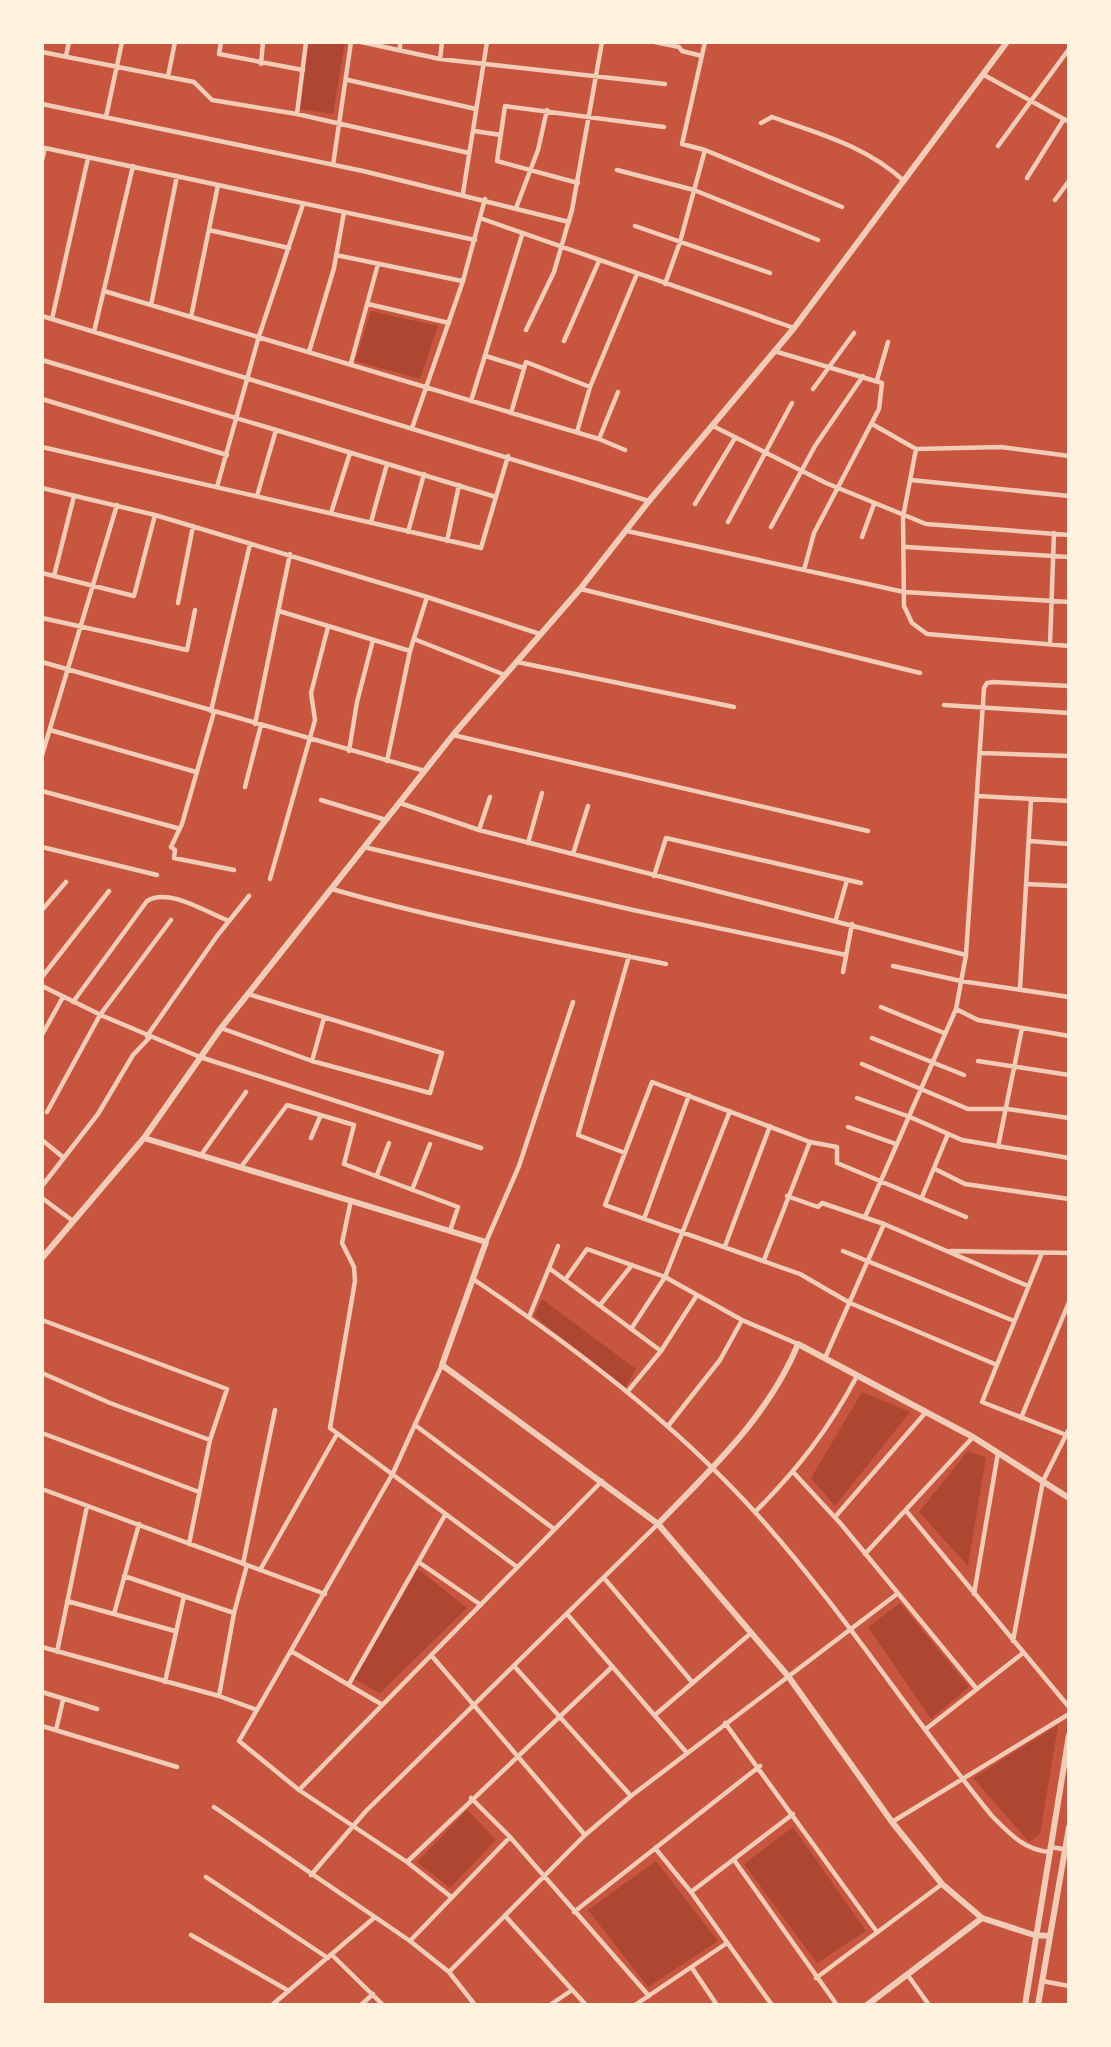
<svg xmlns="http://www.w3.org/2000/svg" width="1111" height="2047" viewBox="0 0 1111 2047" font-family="'Public Sans',sans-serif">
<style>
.green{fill:#ae4732}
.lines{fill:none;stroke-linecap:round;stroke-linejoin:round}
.minor{stroke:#f1ccb7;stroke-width:4.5}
.tertiary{stroke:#f1ccb7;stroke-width:6}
</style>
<rect width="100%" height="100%" fill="#c8553d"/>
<path class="green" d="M309,42H345L333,114L299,109Z
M371,311L438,326L420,379L355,361Z
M542,1299L636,1369L625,1388L534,1316Z
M862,1392L910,1412L835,1506L811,1478Z
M968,1451L986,1458L968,1566L919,1512Z
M418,1569L467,1608L380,1693L354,1679Z
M900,1603L969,1687L931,1719L868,1627Z
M1058,1725L1040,1834L1029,1842L973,1778Z
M467,1810L496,1840L450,1888L417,1862Z
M793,1827L866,1931L817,1963L744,1864Z
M656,1861L718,1941L648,1987L588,1910Z"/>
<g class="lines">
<path class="minor" d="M221,42L219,54L303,70
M361,42L440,59L665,84
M655,42L679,47L682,51L702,56
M705,42L682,144L705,150L842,207
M400,49V42
M42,52L194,82L212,100L297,114L469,153
M66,56L69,42
M440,59L442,42
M261,64L263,42
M984,75L1069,122
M168,76L175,42
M348,80L476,109
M42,104L363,171L569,222
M297,114L306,42
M106,117L122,42
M761,123L772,117C820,134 866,146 904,181
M474,131L501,135
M998,146L1069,49
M42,160L45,148L475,240
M333,165L351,42
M617,170L694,190L818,240
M1027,178L1064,119
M578,183L497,161L505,106L664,127
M463,193L487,42
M1055,200L1069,181
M516,208L538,150L547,110
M480,218L794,328
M635,226L770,273
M209,230L289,248
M336,255L462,281
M665,284L680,242L705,150
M104,291L599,439L625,450
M368,304L449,323
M151,305L177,176
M42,316L649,501
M191,317L218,185
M52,319L88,158
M526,330L554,272L572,210L602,42
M94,332L133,166
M564,341L599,261
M774,351L882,383L879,409L814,533L804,570
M309,352L334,268L344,212
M486,356L524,368
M42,360L276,430
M351,363L378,264
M877,380L888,342
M813,389L854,333
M42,399L227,455
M471,401L522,235
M511,413L526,362L590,387
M872,424L916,449L1001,447L1069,456
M713,426L826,483L926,524L1069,535
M412,428L463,281L485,199
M577,432L590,387L637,274
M599,439L618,392
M42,447L481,548L508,456
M916,449L903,517L904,606L912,623L927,634L1069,646
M911,480L1069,496
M217,487L259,336L303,204
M42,488L155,515L427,597L410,651L387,761
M257,496L276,430L496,497
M695,504L735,438
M331,513L350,453
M371,522L387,464
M728,522L792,403
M771,527L815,446L863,376
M627,531L904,592L1069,602
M408,532L424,474
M862,537L874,504
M447,541L459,485
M906,547L1069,557
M42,573L134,596L155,515
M54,576L74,496
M581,589L920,673
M427,597L540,634
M178,603L193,526
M279,611L410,651
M42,618L187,650L195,610
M414,639L505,675
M1050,644L1054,533
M42,662L425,771
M517,662L734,707
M944,705L1069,713
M211,711L250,544
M214,712L182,824L171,847L175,850L174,858L234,870
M255,724L290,554
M50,730L196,772
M453,735L868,831
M349,751L357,702L373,640
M980,753L1069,756
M42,755L117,505
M245,787L261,725
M42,791L177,828
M978,796L1069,801
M321,800L386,820
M400,803L479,830L966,955
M479,830L490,797
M1029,841L1069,844
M528,843L542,793
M42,847L157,875
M364,847L633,910L846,955
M573,854L588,806
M654,876L666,838L861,883
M270,879L315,720L311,693L328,627
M1026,884L1069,886
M332,889C442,921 554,941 666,964
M42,910L66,882
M836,919L847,880
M893,966L961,981L1069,997
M843,972L852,924
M42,977L109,891
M42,986L103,1016L200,1057L481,1148
M1020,988L1031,800
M73,1002L147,901C169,887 207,913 229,921
M881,1007L944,1033
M956,1009L978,1020L1069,1036
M221,1028L312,1061L430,1093L442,1053L248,994
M42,1035L63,997
M147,1036L217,936L249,896
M872,1038L964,1075
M312,1061L324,1018
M978,1061L1069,1075
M862,1064L968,1109H1007L1069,1118
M857,1098L910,1117L962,1140L1069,1158
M47,1112L100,1015L171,920
M848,1127L896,1144
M311,1138L320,1117
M42,1140L64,1158
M998,1147L1022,1028
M625,1153L578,1135L629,956
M201,1155L246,1092
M241,1167L287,1105L354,1125L344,1164L458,1207L450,1231
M935,1169L965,1184L1069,1199
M377,1175L389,1143
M42,1186L98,1114L133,1055L150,1037
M412,1190L430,1144
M787,1196L818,1207L822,1203L884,1224L1028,1286
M922,1197L948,1134
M42,1198L73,1221
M351,1200L342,1243L354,1267L355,1281L330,1428L517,1567
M865,1217L956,1009L966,955L984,688L987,683L993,682L1069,686
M966,1217L837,1163V1147L810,1142L652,1082L605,1205L800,1274L850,1303L997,1365
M644,1219L689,1095
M486,1242L519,1166L573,1002
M725,1246L770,1126
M843,1251L1014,1321
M951,1251L1069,1253
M1042,1253L982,1402L1069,1436
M764,1260L810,1142
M549,1268L661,1351
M473,1279C574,1347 672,1421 754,1511C841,1607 910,1716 992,1816C1010,1834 1023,1849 1049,1852
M565,1280L587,1249L665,1277L742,1320L798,1344
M600,1305L632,1265
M529,1317L558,1246
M42,1320L227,1389L210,1440L189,1544
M631,1329L665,1277L730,1111
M825,1358L884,1224
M442,1365L393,1473L239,1741L299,1790L407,1862L450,1896
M42,1373L110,1403L210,1440
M628,1391L661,1351L697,1295
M1021,1418L1069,1302
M415,1425L554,1529
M668,1426L720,1360L742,1320
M42,1433L199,1492
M794,1473L841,1524L976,1688
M42,1489L325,1594
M755,1512C797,1470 829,1429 857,1376
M907,1512L1069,1707
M835,1517L926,1412
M865,1554L973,1437
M420,1563L481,1605
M243,1564L275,1410
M260,1570L337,1434
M124,1576L234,1613
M604,1578L693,1683
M974,1594L998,1453
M67,1601L175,1631
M114,1614L139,1524
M567,1614L687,1753
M1013,1641L1043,1481L1069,1429
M42,1647L219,1696L257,1710
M291,1651L381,1704
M57,1652L87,1506
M431,1655L585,1835
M514,1666L631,1796
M165,1682L184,1596
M349,1684L445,1515
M42,1692L97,1709
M219,1696L234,1613L247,1565
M655,1715L751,1633
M725,1723L877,1932
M42,1726L177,1767
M926,1729L1023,1653
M56,1730L63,1700
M299,1790L602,1481
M471,1798L510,1837L649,1996
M214,1807L410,1941L449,1972L475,2005
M892,1822L1069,1714
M1050,1847L1069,1850
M655,1848L691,1892L772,2005
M734,1860L837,2005
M407,1862L612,1667
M311,1875L366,1811L658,1524
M206,1877L328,1958
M691,1892L793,1814
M574,1912L760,1766
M506,1917L586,2005
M191,1935L289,1991
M410,1941L510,1837
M332,1955L383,2005
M692,1968L717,2005
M449,1972L585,1835L631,1796L897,1594
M907,1974L929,2005
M816,1978L942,1884
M1042,1981L1069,1986
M272,2005L375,1917
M361,2005L373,1994
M550,2005L572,1990
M635,2005L727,1943"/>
<path class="tertiary" d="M144,1138L486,1242L442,1365L658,1524L788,1676L892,1822L942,1884L982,1918L1034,1935L1050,1936
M42,1258L144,1138L221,1028L453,735L580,589L649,501L794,328L1007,42
M658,1524C711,1469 769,1416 798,1344L973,1437L1069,1498
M867,2005L982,1918
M1025,2005L1069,1735
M1038,2005L1069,1827"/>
</g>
<rect width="1111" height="2047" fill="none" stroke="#fff3e0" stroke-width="88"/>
</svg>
